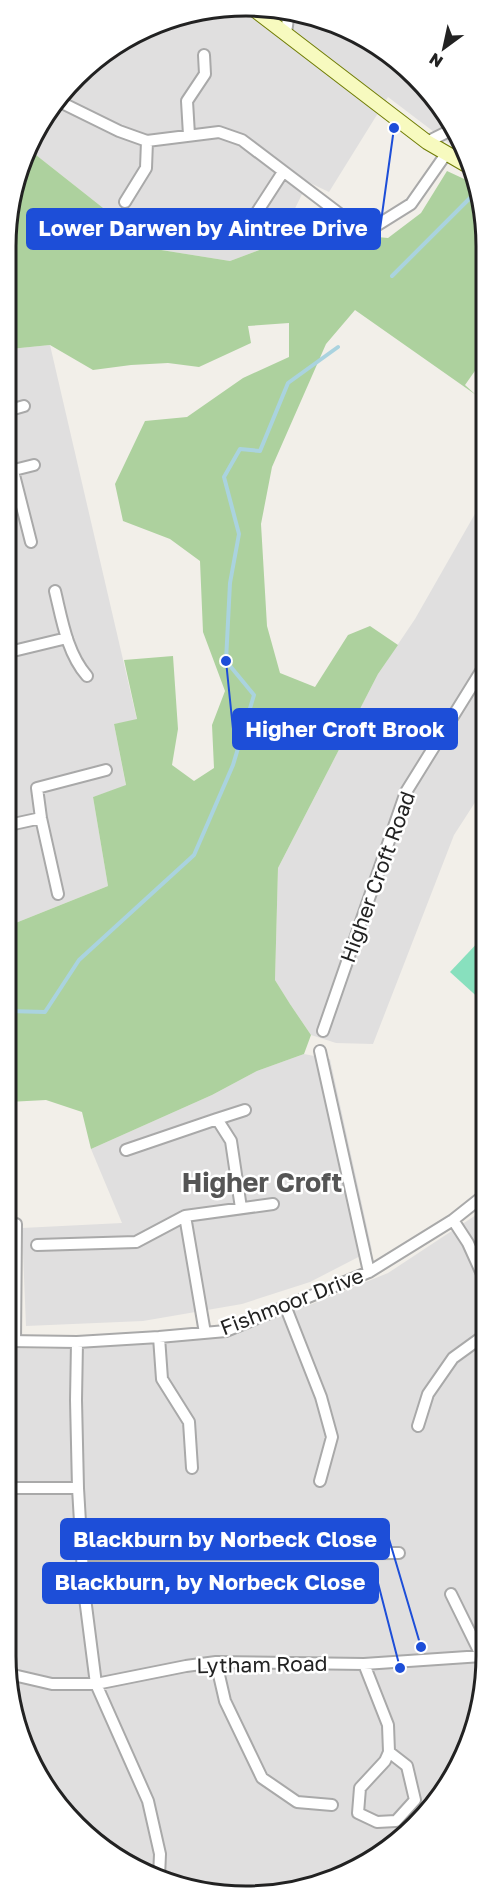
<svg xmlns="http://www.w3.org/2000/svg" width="492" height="1903" viewBox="0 0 492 1903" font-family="'Golos Text',sans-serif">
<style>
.residential{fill:#e0dfdf}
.forest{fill:#add19e}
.pitch{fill:#88e0be}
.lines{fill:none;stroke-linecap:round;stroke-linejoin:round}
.stream{stroke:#aad3df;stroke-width:4}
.street-casing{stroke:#a9a9a9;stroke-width:14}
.secondary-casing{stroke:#707d05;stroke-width:16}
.street{stroke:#fff;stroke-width:10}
.secondary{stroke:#f7fabf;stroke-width:14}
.labels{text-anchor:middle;stroke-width:5;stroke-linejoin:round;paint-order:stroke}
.street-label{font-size:21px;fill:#222;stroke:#fff}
.district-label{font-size:27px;font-weight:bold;fill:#555;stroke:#fff}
.rim{fill:none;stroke:#222;stroke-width:3}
.leader{fill:none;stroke:#1d4ed8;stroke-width:2}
.callout-dot{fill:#1d4ed8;stroke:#fff;stroke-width:2}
.callout{fill:#1d4ed8;stroke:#1d4ed8;stroke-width:2}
.callout-label{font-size:22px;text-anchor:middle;font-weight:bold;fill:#fff}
</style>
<rect width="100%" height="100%" fill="#f2efe9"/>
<path class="residential" d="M199,11H292L352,31L416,77L461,140L467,157L388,97L329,192L308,182L278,243L230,261L155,249L31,151L46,113L112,47Z
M50,345L137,720L114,724L126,786L93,797L108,886L8,926L10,349Z
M484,498L483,790L454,835L373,1044L336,1043L311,1035L290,1004L275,980L278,868L378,674L415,619Z
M304,1054L330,1059L372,1250L310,1282L242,1304L143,1321L26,1326L22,1228L122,1223L91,1149L212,1095L257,1071Z
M482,1209L481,1703L446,1790L392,1848L308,1889L230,1896L140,1872L66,1815L24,1749L6,1657L7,1348L52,1349L155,1342L233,1330L312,1304L388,1273L473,1217Z"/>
<path class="forest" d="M31,151L155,249L230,261L278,243L289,220L345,234L388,238L421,213L447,171L475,184L484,215V358L465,385L476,395L355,310L326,344L272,467L261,524L267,626L280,673L315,687L348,635L370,626L398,645L378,674L278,868L275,980L290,1004L311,1035L304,1054L257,1071L212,1095L91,1149L82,1112L46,1100L8,1102V926L108,886L93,797L126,785L114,724L137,719L124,660L173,656L178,729L172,765L194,781L214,768L212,725L225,691L203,632L200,561L170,539L123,521L115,484L145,421L187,417L243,378L289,357V323L248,326L251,343L199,367L168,363L131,365L93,370L50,345L10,349L11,200Z"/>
<path class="pitch" d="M483,937V1002L450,972Z"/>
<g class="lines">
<path class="stream" d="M392,276L470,198
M8,1011L45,1012L79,960L194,855L233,765L254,695L226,661L230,583L239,534L224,477L240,449L260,451L288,383L338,347"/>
<g class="street-casing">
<path id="street" d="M286,33L289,11
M58,101L119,131L147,141L219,132L242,140L341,215L371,229L411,204L446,154
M189,135L187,101L205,74L204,55
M427,142L453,129
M125,202L146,168L147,141
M239,240L283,172
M10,410L24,406
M10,471L34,465
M13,471L31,542
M55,591C62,620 67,653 87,676
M9,652L67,638
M9,825L41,818
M58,894L41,818L37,788L106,770
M323,1031L406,792L483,668
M320,1051L369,1272
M126,1150L217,1119
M241,1208L231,1141L217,1119L245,1110
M453,1220L468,1243L482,1274
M37,1245L136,1242L185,1216
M286,1308L321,1397L332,1437L320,1481
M205,1333L185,1216L273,1204
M159,1337L162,1379L189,1422L192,1468
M7,1341L77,1342L159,1337L226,1331L369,1272L453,1220L482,1197
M15,1341L16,1224
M77,1342L76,1400L78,1488L84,1590L96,1684L148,1801L160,1854L159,1877
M418,1426L428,1394L453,1358L482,1337
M7,1488H78
M82,1555L399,1553
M451,1594L482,1657
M216,1662L225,1701L262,1778L297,1802L332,1805
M364,1664L388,1725L389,1752L385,1761L360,1788L358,1813L377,1822L396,1821L415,1800L407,1766L389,1752
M9,1674L52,1684H96L186,1666L216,1662L364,1664L482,1656"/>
</g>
<g class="secondary-casing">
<path id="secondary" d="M256,11L427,142L470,167"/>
</g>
<use href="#street" class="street"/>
<use href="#secondary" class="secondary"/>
</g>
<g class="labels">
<g class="street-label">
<text transform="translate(378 877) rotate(-70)" y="7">Higher Croft Road</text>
<text transform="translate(292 1302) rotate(-21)" y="7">Fishmoor Drive</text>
<text transform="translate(262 1665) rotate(-1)" y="7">Lytham Road</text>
</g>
<g class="district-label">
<text x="262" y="1192">Higher Croft</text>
</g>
</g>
<path d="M0 0H492V1903H0ZM246 16H246A230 230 0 0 1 476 246V1656A230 230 0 0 1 246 1886H246A230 230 0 0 1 16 1656V246A230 230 0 0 1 246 16Z" fill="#fff" fill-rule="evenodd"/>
<path class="rim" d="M246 16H246A230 230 0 0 1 476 246V1656A230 230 0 0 1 246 1886H246A230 230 0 0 1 16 1656V246A230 230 0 0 1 246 16Z"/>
<path class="leader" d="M394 128L380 229M226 661L233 729M421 1647L389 1539M400 1668L378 1583"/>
<g class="callout-dot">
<circle cx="394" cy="128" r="6"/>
<circle cx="226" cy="661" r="6"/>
<circle cx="421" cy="1647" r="6"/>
<circle cx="400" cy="1668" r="6"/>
</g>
<g class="callout">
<rect x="27" y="209" width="353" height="40" rx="6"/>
<rect x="233" y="709" width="224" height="40" rx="6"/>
<rect x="61" y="1519" width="328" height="40" rx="6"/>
<rect x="43" y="1563" width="335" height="40" rx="6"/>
</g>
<g class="callout-label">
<text x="203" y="236">Lower Darwen by Aintree Drive</text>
<text x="345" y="737">Higher Croft Brook</text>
<text x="225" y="1547">Blackburn by Norbeck Close</text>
<text x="210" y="1590">Blackburn, by Norbeck Close</text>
</g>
<g transform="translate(444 48) rotate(213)" stroke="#ffffff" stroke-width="4.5" paint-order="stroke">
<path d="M0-4.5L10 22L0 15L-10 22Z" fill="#222222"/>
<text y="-9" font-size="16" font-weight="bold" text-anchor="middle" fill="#222222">N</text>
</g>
</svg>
